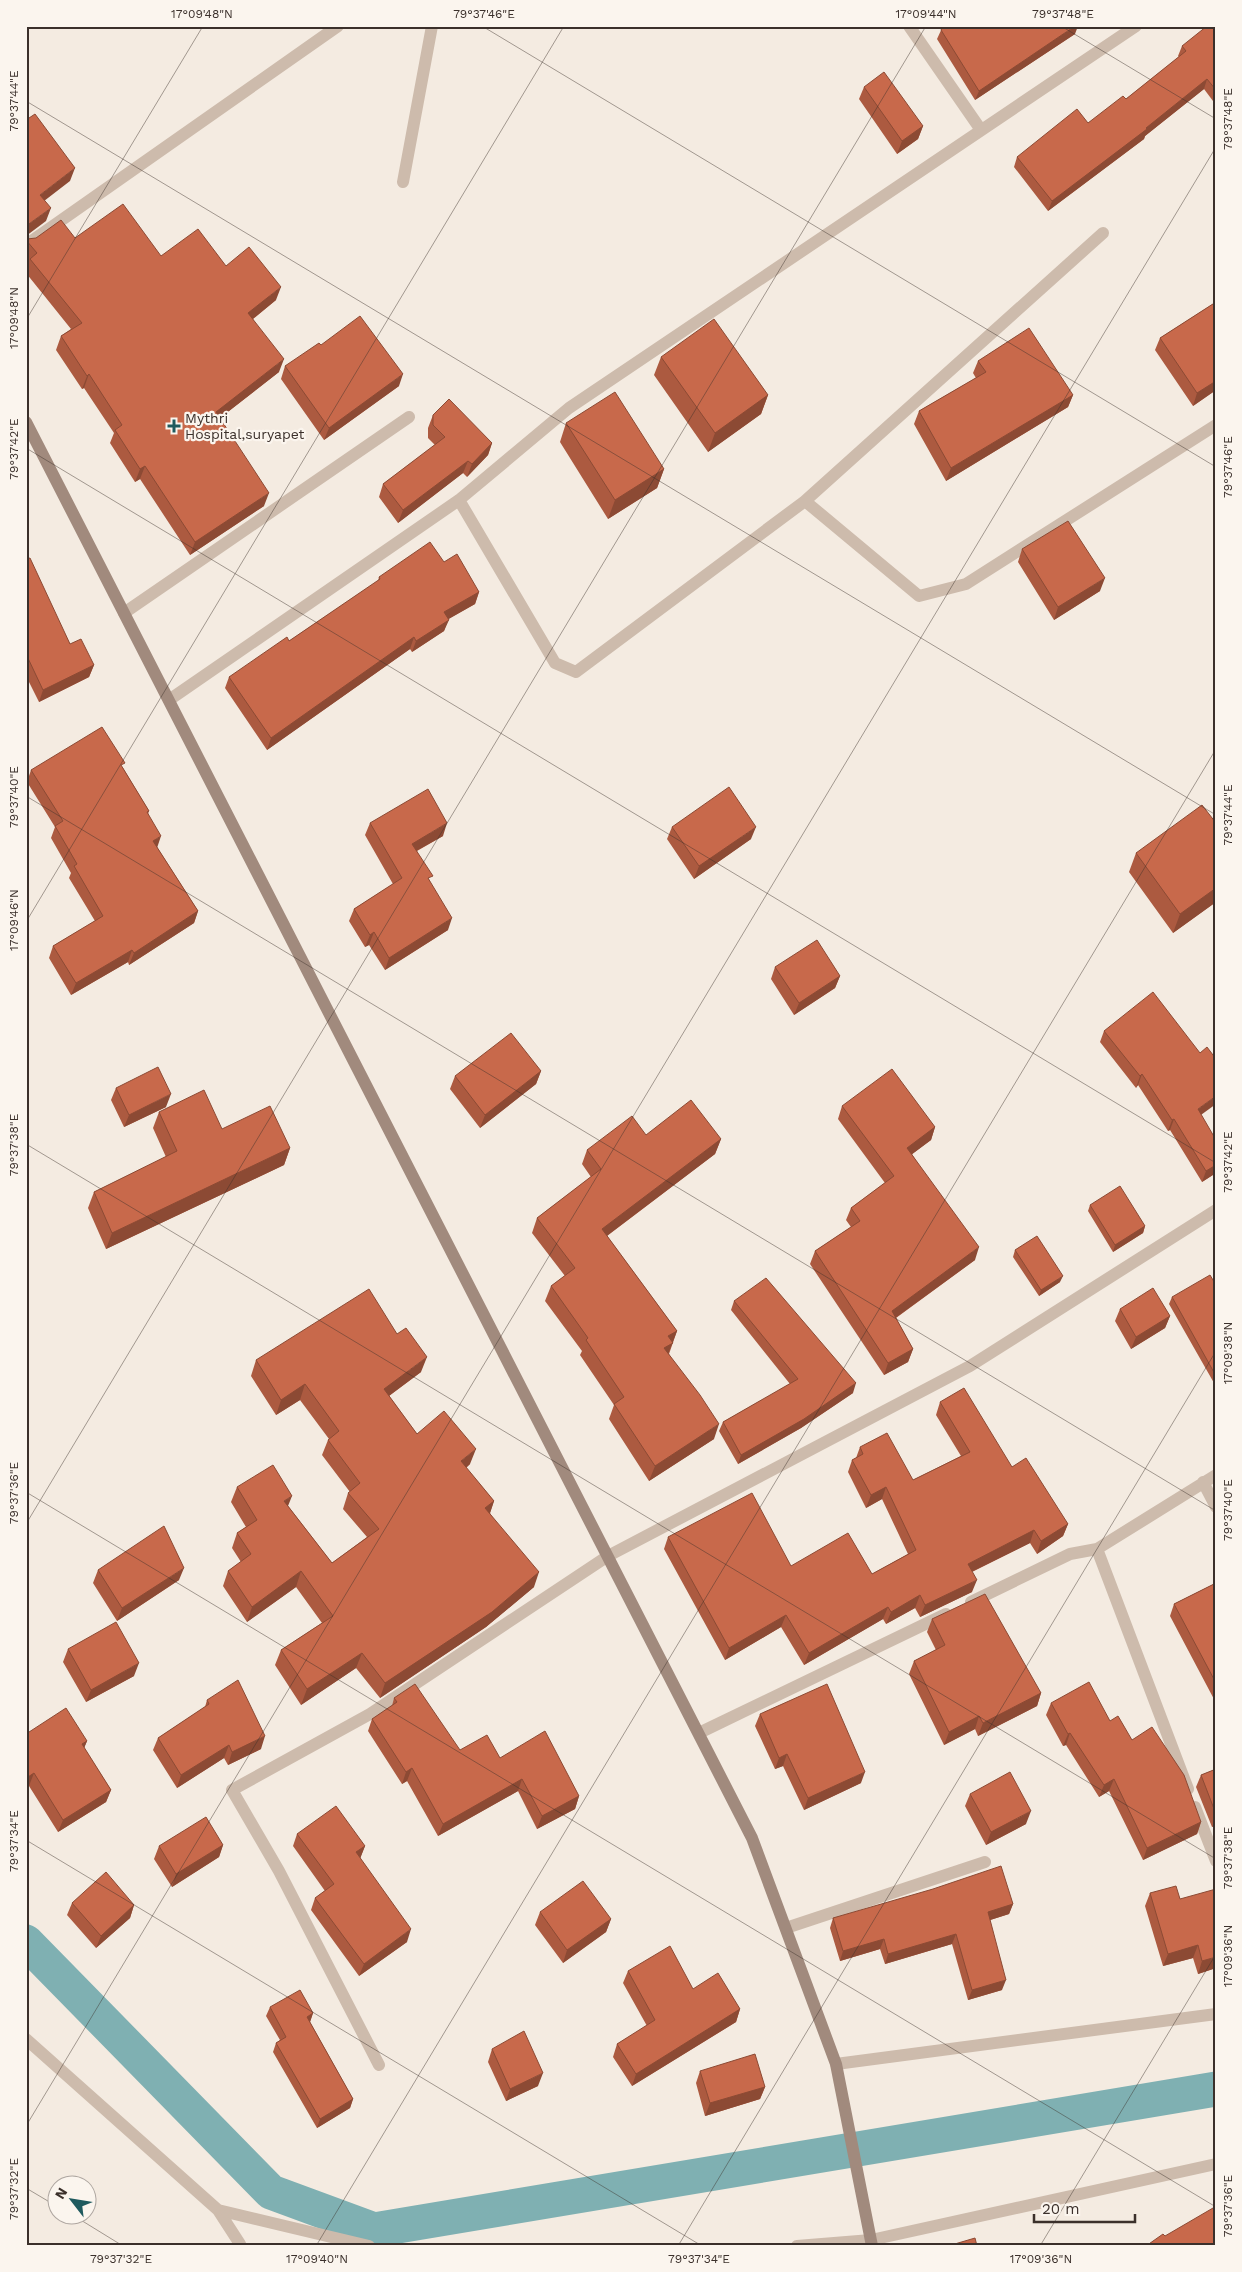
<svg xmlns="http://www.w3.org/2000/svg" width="1242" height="2272" viewBox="0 0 1242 2272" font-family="'Work Sans',sans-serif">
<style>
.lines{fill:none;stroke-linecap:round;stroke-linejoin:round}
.canal{stroke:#7fb0b2;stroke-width:35}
.minor{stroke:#cdbbac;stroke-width:12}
.secondary{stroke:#a18a7d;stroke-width:12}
.wall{fill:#ac5a40}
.shaded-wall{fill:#8c4a34}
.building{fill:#c8694b;stroke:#8c4a34}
.ticks{fill:none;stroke:#3b302b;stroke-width:1;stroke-opacity:0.45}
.poi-dot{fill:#1f5a5e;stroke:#fbf5ee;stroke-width:2}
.labels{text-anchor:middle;stroke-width:4.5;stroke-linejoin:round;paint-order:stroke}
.poi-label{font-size:14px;fill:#3b302b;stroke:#fbf5ee;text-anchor:start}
.neatline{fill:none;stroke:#3b302b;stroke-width:2}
.ticks-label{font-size:12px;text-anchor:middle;fill:#3b302b}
</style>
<rect width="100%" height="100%" fill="#f4ebe1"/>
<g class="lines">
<path class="canal" d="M26,1942L271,2192L374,2230L1216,2089"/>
<path class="minor" d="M909,26L981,130
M403,182L432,26
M1103,233L805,501L919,596L966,584L1216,425
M26,245L338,26
M459,500L555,663L576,672L805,501
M124,613L409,417
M169,700L459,500L569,408L1136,26
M1203,1482L1216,1507
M1097,1549L1188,1789
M971,1602L1070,1554L1097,1549L1216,1475
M699,1733L946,1614
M1195,1807L1216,1861
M786,1928L985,1862
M26,2039L218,2210L369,2246
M836,2064L1216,2014
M379,2065L279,1871L232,1790L370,1714L608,1556L970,1366L1216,1210
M218,2210L240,2244L238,2246
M797,2246L871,2240L1216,2164"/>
<path class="secondary" d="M26,422L752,1838L836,2064L872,2246"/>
</g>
<path class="wall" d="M943,26L1075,34L975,100L937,39Z
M1216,26V105L1204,89L1145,136L1144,139L1048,211L1014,167L1017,157L1088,123L1126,99L1179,57L1178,56L1182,46Z
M864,87L923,126L918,139L897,154L859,99Z
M26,237L27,239L75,238L161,256L226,266L276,300L253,319L279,372L220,418L264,506L190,555L140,479L135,482L110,443L114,433L84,388L82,389L56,350L61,336L71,329L26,273V269L29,263L26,260Z
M1216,302V390L1193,406L1155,350L1160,338Z
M321,345L399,386L324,440L281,379L285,366Z
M661,357L768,395L761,414L708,452L654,375Z
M978,361L1073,395L1068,407L946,481L914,424L919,411L976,378L973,373Z
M433,415L492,443L488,455L467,477L463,473L398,523L379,497L383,484L435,445L428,438V428Z
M566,423L664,469L657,488L608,519L560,442Z
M1022,549L1100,591L1054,620L1018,562Z
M26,559L70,644L94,665L89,677L39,702L26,676Z
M444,562L479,592L475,604L448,619L444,631L412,652L410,649L267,750L225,688L229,677L289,641L378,581L379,577Z
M123,768L149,811L148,814L157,847L198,911L194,923L129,965L128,962L71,995L49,958L53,946L95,921L69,878L71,873L51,838L55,827L27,782L31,770Z
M370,823L443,836L417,851L430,882L448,930L385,970L369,945L365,947L349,921L354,909L393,884L365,835Z
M1216,823V902L1173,933L1129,872L1136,853Z
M672,827L751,839L694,879L667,839Z
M775,967L840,976L835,988L794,1015L771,979Z
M1104,1031L1201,1115L1216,1173L1202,1182L1170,1130L1168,1131L1138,1085L1136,1088L1100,1042Z
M541,1071L536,1084L480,1128L450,1089L455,1076Z
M116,1088L166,1107L124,1127L111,1100Z
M842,1106L935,1127L931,1140L912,1154L975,1260L896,1318L913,1349L908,1362L884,1375L810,1264L815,1251L851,1227L846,1220L851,1208L885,1183L838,1119Z
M159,1112L290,1148L284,1165L106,1249L88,1208L94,1192L166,1157L153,1128Z
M646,1135L721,1139L715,1154L607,1236L677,1331L669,1354L714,1439L649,1481L609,1419L614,1405L580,1355L582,1351L545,1301L551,1286L565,1276L532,1233L537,1218L591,1177L582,1164L587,1150Z
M1090,1205L1145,1226L1143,1233L1113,1252L1088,1211Z
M1015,1250L1060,1282L1039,1296L1013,1257Z
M1216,1285V1382L1214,1383L1169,1304L1172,1297Z
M734,1301L853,1393L801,1428L738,1464L719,1431L723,1422L790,1384L731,1310Z
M1120,1309L1170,1316L1165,1328L1131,1349L1115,1321Z
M256,1360L421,1372L389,1396L417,1434L470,1464L466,1468L494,1501L490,1513L534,1587L486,1627L380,1698L356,1668L301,1705L275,1665L281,1650L322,1623L296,1587L247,1622L223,1586L228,1571L241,1562L232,1548L237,1533L246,1527L231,1502L237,1487L288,1506L332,1563L367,1537L343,1509L348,1493L350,1492L322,1455L328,1440L329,1439L300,1400L276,1415L251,1376Z
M940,1402L1012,1467L1068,1524L1063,1536L1037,1554L1030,1543L972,1572V1592L920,1617L915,1608L886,1624L883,1619L804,1665L781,1627L725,1660L664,1549L668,1537L791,1566L872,1574L908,1554L882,1499L866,1508L848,1472L852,1460L856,1458L860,1447L913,1480L961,1456L936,1415Z
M98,1570L179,1580L117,1621L93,1583Z
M1216,1583V1703L1170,1616L1174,1604Z
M932,1619L1041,1693L1037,1706L978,1736L975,1729L944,1745L909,1674L914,1661L936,1650L927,1632Z
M68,1649L134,1676L86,1702L63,1662Z
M394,1698L460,1750L500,1758L579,1796L575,1809L537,1829L518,1791L438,1836L407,1781L402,1784L368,1731L372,1719L392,1706Z
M207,1700L261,1749L228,1765L224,1758L177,1788L153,1750L158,1738L205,1707Z
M1051,1703L1110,1721L1132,1740L1201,1822L1197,1834L1143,1860L1109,1791L1099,1797L1066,1745L1063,1746L1046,1715Z
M760,1714L861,1783L804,1810L783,1766L775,1769L755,1726Z
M26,1734L87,1741L84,1748L111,1790L106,1802L58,1832L29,1786L26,1788Z
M1216,1769V1825L1212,1827L1196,1787L1201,1775Z
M970,1794L1026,1824L986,1845L965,1806Z
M297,1834L365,1846L360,1858L407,1942L359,1976L311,1910L315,1898L325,1891L293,1846Z
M223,1845L219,1857L172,1887L154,1859L159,1846Z
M1150,1893L1180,1899L1216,1968L1198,1974L1193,1958L1163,1966L1145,1906Z
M72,1903L134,1905L130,1918L96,1948L67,1915Z
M1013,1904L1009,1914L990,1920L1002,1990L968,2000L952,1944L885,1964L880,1949L840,1961L830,1928L833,1918Z
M540,1912L611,1919L606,1932L563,1963L535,1925Z
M628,1971L693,1989L740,2009L736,2022L632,2086L613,2057L617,2044L647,2026L623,1983Z
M270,2007L313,2013L310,2022L353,2099L350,2108L317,2128L273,2052L276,2043L280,2040L266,2016Z
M492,2049L538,2086L506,2101L488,2062Z
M700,2071L765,2087L760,2099L705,2116L696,2083Z"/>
<path class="shaded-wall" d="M1075,26H1078L1075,34L975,100L979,91Z
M1207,79L1204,89L1145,136L1144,139L1048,211L1052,201L1146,128Z
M923,126L918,139L897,154L902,141Z
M75,168L70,181L35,208L40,195Z
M51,208L46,221L26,236V226Z
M281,287L276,300L243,327L248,313Z
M284,359L279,372L211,425L216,412Z
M89,374L84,388L82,389L87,376Z
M403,374L399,386L324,440L329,428Z
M1216,381V390L1193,406L1197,393Z
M768,395L761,414L708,452L715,433Z
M1073,395L1068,407L946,481L951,468Z
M492,443L488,455L467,477L472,464Z
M468,461L463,473L398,523L403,510Z
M145,466L140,479L135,482L140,469Z
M664,469L657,488L608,519L615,500Z
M269,493L264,506L190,555L195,542Z
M1105,578L1100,591L1054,620L1058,607Z
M479,592L475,604L440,624L444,612Z
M449,620L444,631L412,652L416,641Z
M414,637L410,649L267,750L271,738Z
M94,665L89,677L39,702L43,690Z
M447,823L443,836L407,856L412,844Z
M756,827L751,839L694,879L699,866Z
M161,836L157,848L153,841Z
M1216,888V902L1173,933L1180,914Z
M198,911L194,923L129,965L134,953Z
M452,918L448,930L385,970L389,958Z
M374,932L369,945L365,947L370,935Z
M132,950L128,962L71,995L76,983Z
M840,976L835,988L794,1015L799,1003Z
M541,1071L536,1084L480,1128L485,1115Z
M1142,1074L1138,1085L1136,1088L1140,1076Z
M171,1094L166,1107L124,1127L129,1115Z
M1216,1096V1104L1194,1120L1198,1109Z
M1174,1119L1170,1130L1168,1131L1172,1120Z
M935,1127L931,1140L903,1161L907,1148Z
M721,1139L715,1154L596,1244L602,1229Z
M290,1148L284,1165L106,1249L112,1233Z
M1216,1165V1173L1202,1182L1206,1171Z
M1145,1226L1143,1233L1113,1252L1115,1245Z
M979,1247L975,1260L887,1324L892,1311Z
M1063,1276L1060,1282L1039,1296L1041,1290Z
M1170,1316L1165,1328L1131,1349L1136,1337Z
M677,1331L667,1357L659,1363L668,1336Z
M913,1349L908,1362L884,1375L888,1363Z
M427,1357L421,1372L378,1404L384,1389Z
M856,1383L853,1393L801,1428L738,1464L741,1455Z
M305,1384L300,1400L276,1415L281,1400Z
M719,1424L714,1439L649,1481L655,1466Z
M476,1449L470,1464L456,1477L461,1461Z
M886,1487L882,1499L866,1508L871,1495Z
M292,1496L286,1511L284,1501Z
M494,1501L489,1516L485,1508Z
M1068,1524L1063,1536L1037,1554L1041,1541Z
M1034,1530L1030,1543L963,1576L968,1564Z
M184,1568L179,1580L117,1621L122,1608Z
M301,1571L296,1587L247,1622L252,1607Z
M539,1572L534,1587L486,1627L380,1698L385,1683Z
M977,1580L972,1592L920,1617L925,1605Z
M920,1595L915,1608L886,1624L891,1612Z
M888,1607L883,1619L804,1665L809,1653Z
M786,1615L781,1627L725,1660L729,1648Z
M362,1653L356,1668L301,1705L307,1689Z
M139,1663L134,1676L86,1702L91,1690Z
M1041,1693L1037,1706L978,1736L983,1723Z
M979,1716L975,1729L944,1745L949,1732Z
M1070,1733L1066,1745L1063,1746L1068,1734Z
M265,1736L261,1749L228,1765L232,1752Z
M87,1741L82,1753V1744Z
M229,1745L224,1758L177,1788L181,1775Z
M787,1754L783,1766L775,1769L779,1758Z
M412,1768L407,1781L402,1784L406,1772Z
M865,1772L861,1783L804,1810L808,1798Z
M34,1773L29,1786L26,1788V1782L28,1777Z
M522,1779L518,1791L438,1836L443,1824Z
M1114,1779L1109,1791L1099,1797L1104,1785Z
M111,1790L106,1802L58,1832L63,1820Z
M579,1796L575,1809L537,1829L542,1816Z
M1031,1811L1026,1824L986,1845L991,1832Z
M1216,1816V1825L1212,1827Z
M1201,1822L1197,1834L1143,1860L1147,1848Z
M223,1845L219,1857L172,1887L176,1874Z
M365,1846L360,1859L356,1852Z
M1013,1904L1009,1914L984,1922L988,1912Z
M134,1905L130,1918L96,1948L101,1936Z
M611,1919L606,1932L563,1963L567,1950Z
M411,1929L407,1942L359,1976L364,1964Z
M956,1934L952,1944L885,1964L888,1954Z
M884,1939L880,1949L840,1961L843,1951Z
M1198,1945L1193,1958L1163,1966L1168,1954Z
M1216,1957V1968L1198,1974L1202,1961Z
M1006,1980L1002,1990L968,2000L972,1990Z
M740,2009L736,2022L632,2086L636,2074Z
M313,2013L310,2022L307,2017Z
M543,2073L538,2086L506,2101L510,2089Z
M765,2087L760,2099L705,2116L710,2103Z
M353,2099L350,2108L317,2128L320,2119Z"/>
<path class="building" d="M943,26H1075L979,91L941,30Z
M1207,26H1216V90L1207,79L1146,128L1147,129L1052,201L1017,157L1077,109L1088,123L1123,96L1126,99L1186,51L1182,46Z
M884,72L923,126L902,141L864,87Z
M35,114L75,168L40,195L51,208L26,226V120Z
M123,204L161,256L198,229L226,266L249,247L281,287L248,313L284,359L216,412L269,493L195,542L145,466L140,469L115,430L122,425L89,374L87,376L61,336L82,323L30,259L37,253L26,240V237L27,239L36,238L61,220L75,238Z
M1216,302V381L1197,393L1160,338Z
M360,316L403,374L329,428L285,366L319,343L321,345Z
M714,319L768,395L715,433L661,357Z
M1029,328L1073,395L951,468L919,411L986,372L978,361Z
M615,392L664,469L615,500L566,423Z
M449,399L492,443L472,464L468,461L403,510L383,484L445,437L433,425V415Z
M1068,521L1105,578L1058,607L1022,549Z
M430,542L444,562L457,554L479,592L444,612L449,620L416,641L414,637L271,738L229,677L287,637L289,641L380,579L379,577Z
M30,558L70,644L81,639L94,665L43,690L26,654V559Z
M102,727L125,763L121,765L149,811L147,812L161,836L153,841L198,911L134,953L132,950L76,983L53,946L103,916L74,866L77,864L55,826L63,821L31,770Z
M729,787L756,827L699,866L672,827Z
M428,789L447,823L412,844L433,876L428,878L452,918L389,958L374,932L370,935L354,909L402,878L370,823Z
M1202,805L1216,823V888L1180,914L1136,853Z
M817,940L840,976L799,1003L775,967Z
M1153,992L1200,1053L1207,1047L1216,1059V1096L1198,1109L1216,1140V1165L1206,1171L1174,1119L1172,1120L1142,1074L1140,1076L1104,1031Z
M511,1033L541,1071L485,1115L455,1076Z
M158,1067L171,1094L129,1115L116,1088Z
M892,1069L935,1127L907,1148L979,1247L892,1311L913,1349L888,1363L815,1251L860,1221L851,1208L894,1176L842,1106Z
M204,1090L222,1129L270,1106L290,1148L112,1233L94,1192L177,1151L159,1112Z
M691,1100L721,1139L602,1229L677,1331L668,1336L673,1343L664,1348L700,1395L719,1424L655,1466L614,1404L624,1397L586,1340L588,1338L551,1286L575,1268L537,1218L601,1169L587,1150L632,1116L646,1135Z
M1120,1186L1145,1226L1115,1245L1090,1205Z
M1037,1236L1063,1276L1041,1290L1015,1250Z
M1210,1275L1216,1285V1376L1172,1297Z
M766,1278L856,1383L804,1419L741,1455L723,1422L798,1379L734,1301Z
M1153,1288L1170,1316L1136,1337L1120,1309Z
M369,1289L397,1334L406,1328L427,1357L384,1389L417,1434L444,1411L476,1449L461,1461L494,1501L485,1508L539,1572L492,1612L385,1683L362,1653L307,1689L281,1650L333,1616L301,1571L252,1607L228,1571L251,1554L237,1533L257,1520L237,1487L273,1465L292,1496L284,1501L332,1563L379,1529L348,1493L360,1483L328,1440L339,1431L305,1384L281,1400L256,1360Z
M964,1388L1012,1467L1026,1458L1068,1524L1041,1541L1034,1530L968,1564L977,1580L925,1605L920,1595L891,1612L888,1607L809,1653L786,1615L729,1648L668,1537L752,1493L791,1566L848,1533L872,1574L916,1550L886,1487L871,1495L852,1460L863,1454L860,1447L887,1433L913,1480L970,1452L940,1402Z
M164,1526L184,1568L122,1608L98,1570Z
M1216,1583V1683L1174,1604Z
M985,1594L1041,1693L983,1723L979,1716L949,1732L914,1661L945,1645L932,1619Z
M116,1622L139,1663L91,1690L68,1649Z
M238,1680L265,1736L232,1752L229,1745L181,1775L158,1738L209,1704L207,1700Z
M1089,1682L1110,1721L1118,1716L1132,1740L1152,1727L1184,1775L1201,1822L1147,1848L1114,1779L1104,1785L1070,1733L1068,1734L1051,1703Z
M415,1684L460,1750L487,1735L500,1758L545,1731L579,1796L542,1816L522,1779L443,1824L412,1768L406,1772L372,1719L397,1702L394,1698Z
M827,1684L865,1772L808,1798L787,1754L779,1758L760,1714Z
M66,1708L87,1741L82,1744L111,1790L63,1820L34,1773L28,1777L26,1774V1734Z
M1216,1769V1814L1201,1775Z
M1010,1772L1031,1811L991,1832L970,1794Z
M336,1806L365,1846L356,1852L411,1929L364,1964L315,1898L334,1884L297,1834Z
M206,1817L223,1845L176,1874L159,1846Z
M1001,1866L1013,1904L988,1912L1006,1980L972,1990L956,1934L888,1954L884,1939L843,1951L833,1918L933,1889Z
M106,1872L134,1905L101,1936L72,1903Z
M583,1881L611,1919L567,1950L540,1912Z
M1176,1886L1180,1899L1216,1889V1957L1202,1961L1198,1945L1168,1954L1150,1893Z
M670,1946L693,1989L718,1973L740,2009L636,2074L617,2044L655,2020L628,1971Z
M300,1990L313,2013L307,2017L353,2099L320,2119L276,2043L286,2037L270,2007Z
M524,2031L543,2073L510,2089L492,2049Z
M755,2054L765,2087L710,2103L700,2071Z
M1213,2208L1216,2213L1215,2246H1146L1163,2234L1165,2236Z
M975,2238L977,2246H948Z"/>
<path class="ticks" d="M482,26L1216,467M1061,26L1216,119M26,101L1216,815M26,320L203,26M26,448L1216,1163M26,796L1216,1511M26,922L564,26M26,1144L1216,1859M26,1492L1216,2207M26,1524L926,26M26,1840L702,2246M26,2126L1216,147M26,2188L58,2207M71,2214L123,2246M316,2246L1216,749M678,2246L1216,1351M1040,2246L1216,1954"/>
<path class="poi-dot" d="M171.5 418.5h5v5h5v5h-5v5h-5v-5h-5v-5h5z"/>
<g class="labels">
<g class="poi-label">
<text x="185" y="423">Mythri<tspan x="185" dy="16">Hospital,suryapet</tspan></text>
</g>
</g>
<rect width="1242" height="2272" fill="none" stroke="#fbf5ee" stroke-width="55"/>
<g transform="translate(72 2200) rotate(301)"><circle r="24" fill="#fbf5ee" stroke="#aea6a0"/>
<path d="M0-4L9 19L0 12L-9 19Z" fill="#1f5a5e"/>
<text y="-8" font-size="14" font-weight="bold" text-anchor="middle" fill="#3b302b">N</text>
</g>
<path d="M1034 2214v8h101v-8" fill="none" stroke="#3b302b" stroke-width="2.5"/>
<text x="1042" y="2214" font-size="15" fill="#3b302b" stroke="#fbf5ee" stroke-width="4" paint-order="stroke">20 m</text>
<rect x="28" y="28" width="1186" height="2216" class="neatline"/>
<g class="ticks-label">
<text x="202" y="18">17°09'48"N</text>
<text x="484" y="18">79°37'46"E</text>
<text x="926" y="18">17°09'44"N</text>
<text x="1063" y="18">79°37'48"E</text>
<text transform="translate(14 101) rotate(-90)" y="4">79°37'44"E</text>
<text transform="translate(1228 119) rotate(-90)" y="4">79°37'48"E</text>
<text transform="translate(14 318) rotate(-90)" y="4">17°09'48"N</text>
<text transform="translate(14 449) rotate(-90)" y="4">79°37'42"E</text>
<text transform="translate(1228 467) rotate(-90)" y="4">79°37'46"E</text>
<text transform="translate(14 797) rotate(-90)" y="4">79°37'40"E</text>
<text transform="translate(1228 815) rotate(-90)" y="4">79°37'44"E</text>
<text transform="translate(14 920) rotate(-90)" y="4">17°09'46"N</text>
<text transform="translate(14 1145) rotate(-90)" y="4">79°37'38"E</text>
<text transform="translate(1228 1162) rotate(-90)" y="4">79°37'42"E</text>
<text transform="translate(1228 1353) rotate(-90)" y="4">17°09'38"N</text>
<text transform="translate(14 1493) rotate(-90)" y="4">79°37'36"E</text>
<text transform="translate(1228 1510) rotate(-90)" y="4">79°37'40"E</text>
<text transform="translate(14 1841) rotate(-90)" y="4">79°37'34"E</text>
<text transform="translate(1228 1858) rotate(-90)" y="4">79°37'38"E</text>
<text transform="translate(1228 1956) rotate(-90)" y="4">17°09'36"N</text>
<text transform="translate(14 2189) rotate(-90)" y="4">79°37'32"E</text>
<text transform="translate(1228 2206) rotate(-90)" y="4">79°37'36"E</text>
<text x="121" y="2263">79°37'32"E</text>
<text x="317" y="2263">17°09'40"N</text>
<text x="699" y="2263">79°37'34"E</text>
<text x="1041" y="2263">17°09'36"N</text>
</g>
</svg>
